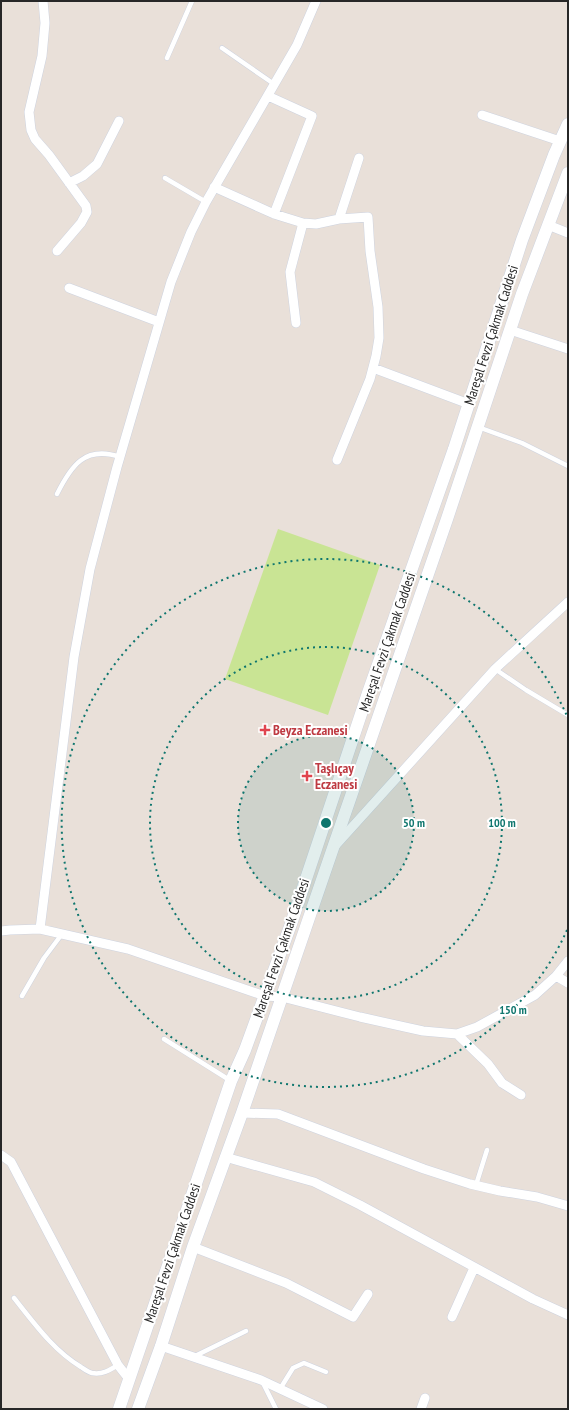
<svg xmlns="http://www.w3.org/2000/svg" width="569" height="1410" viewBox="0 0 569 1410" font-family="'PT Sans Narrow',sans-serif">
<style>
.pitch{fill:#c9e494}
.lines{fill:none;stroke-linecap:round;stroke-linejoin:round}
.service-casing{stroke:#ced3df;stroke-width:5.5}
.minor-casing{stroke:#ced3df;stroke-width:10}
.tertiary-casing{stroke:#ced3df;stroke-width:13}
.service{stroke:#fff;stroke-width:4.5}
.minor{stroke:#fff;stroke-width:9}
.tertiary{stroke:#fff;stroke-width:12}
.ring{fill:none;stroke:#0f766e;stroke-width:2;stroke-dasharray:2 4}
.health-dot{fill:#e0444e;stroke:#fff;stroke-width:1.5}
.labels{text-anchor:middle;stroke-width:4;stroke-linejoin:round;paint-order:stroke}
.street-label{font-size:14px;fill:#272727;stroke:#fff}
.health-label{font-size:14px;font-weight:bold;fill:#be3a42;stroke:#fff;text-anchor:start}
.centre{fill:#0f766e;stroke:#fff;stroke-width:2}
.ring-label{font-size:12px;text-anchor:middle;font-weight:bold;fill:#0f766e;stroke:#fff;stroke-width:4;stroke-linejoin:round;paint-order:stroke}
</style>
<rect width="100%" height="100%" fill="#e9e0d9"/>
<path class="pitch" d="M278,529L380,565L328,715L225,679Z"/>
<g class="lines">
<g class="service-casing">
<path id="service" d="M222,48L274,84
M167,58L192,1
M165,178L206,202
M478,427L522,443L568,466
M57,494C71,466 85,445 120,457
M495,669L526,690L568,715
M22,996L44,958L62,934
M164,1039L231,1081
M476,1185L487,1150
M14,1298C34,1323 53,1350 81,1367C84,1369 88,1372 92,1373C102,1375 110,1370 118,1365
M195,1356L246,1331
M262,1381L276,1409
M280,1389L293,1368L304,1363L326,1372"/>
</g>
<g class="minor-casing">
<path id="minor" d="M43,1L45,23L42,56L29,112L31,130L35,139L49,155L86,206L87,212L81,223L57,251
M268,96L312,116L274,214
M482,115L560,141
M69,183L83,176L97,164L119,121
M214,187L274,214L303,223L316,224L339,219L368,217L370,251L378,307L379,338L376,356L370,379L337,460
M339,219L359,158
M548,225L568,233
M69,288L159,322
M296,323L290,272L303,223
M510,330L568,349
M373,368L469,404
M335,846L495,669L568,602
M40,929L74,657L90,569L117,467L171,282L191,232L206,202L297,45L316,1
M1,931L10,930L40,929L128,949L265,996L282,997L360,1017L423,1031L457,1034L477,1027L535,995L556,976L568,961
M556,976L568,983
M457,1034L488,1064L502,1083L521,1095
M242,1113L278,1114L424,1169L470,1184L500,1191L537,1197L568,1206
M1,1155L11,1162L118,1365L129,1379
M225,1157L314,1182L360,1205L533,1299L568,1315
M193,1247L286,1283L353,1317L368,1294
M452,1317L474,1268
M161,1346L261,1380L323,1409
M421,1409L425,1398"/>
</g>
<g class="tertiary-casing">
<path id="tertiary" d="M119,1409L231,1081L245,1050L291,924L368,693L454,449L522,240L554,155L568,124
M138,1409L161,1346L193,1247L242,1113L333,848L447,519L522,294L568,173"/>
</g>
<use href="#service" class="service"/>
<use href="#minor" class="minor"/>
<use href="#tertiary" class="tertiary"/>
</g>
<circle cx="326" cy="823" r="88" fill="#0f766e" fill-opacity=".12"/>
<g class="ring">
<circle cx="326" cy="823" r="88"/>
<circle cx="326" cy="823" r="176"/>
<path d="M567 930A264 264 0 1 1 567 716"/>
</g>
<g class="health-dot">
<path d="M263 724h4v4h4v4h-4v4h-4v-4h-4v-4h4z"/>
<path d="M305 770h4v4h4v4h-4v4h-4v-4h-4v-4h4z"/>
</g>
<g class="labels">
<g class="street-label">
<text transform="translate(491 335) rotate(-72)" y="5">Mareşal Fevzi Çakmak Caddesi</text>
<text transform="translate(387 642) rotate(-71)" y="5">Mareşal Fevzi Çakmak Caddesi</text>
<text transform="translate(281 948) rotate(-71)" y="5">Mareşal Fevzi Çakmak Caddesi</text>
<text transform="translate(172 1253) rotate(-71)" y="5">Mareşal Fevzi Çakmak Caddesi</text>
</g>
<g class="health-label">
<text x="273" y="735">Beyza Eczanesi</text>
<text x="315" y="773">Taşlıçay<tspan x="315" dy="16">Eczanesi</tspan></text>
</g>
</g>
<circle cx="326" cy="823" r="6" class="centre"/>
<g class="ring-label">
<text x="414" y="827">50 m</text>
<text x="502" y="827">100 m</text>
<text x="513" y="1014">150 m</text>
</g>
<rect width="569" height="1410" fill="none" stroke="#272727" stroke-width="4"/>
</svg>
